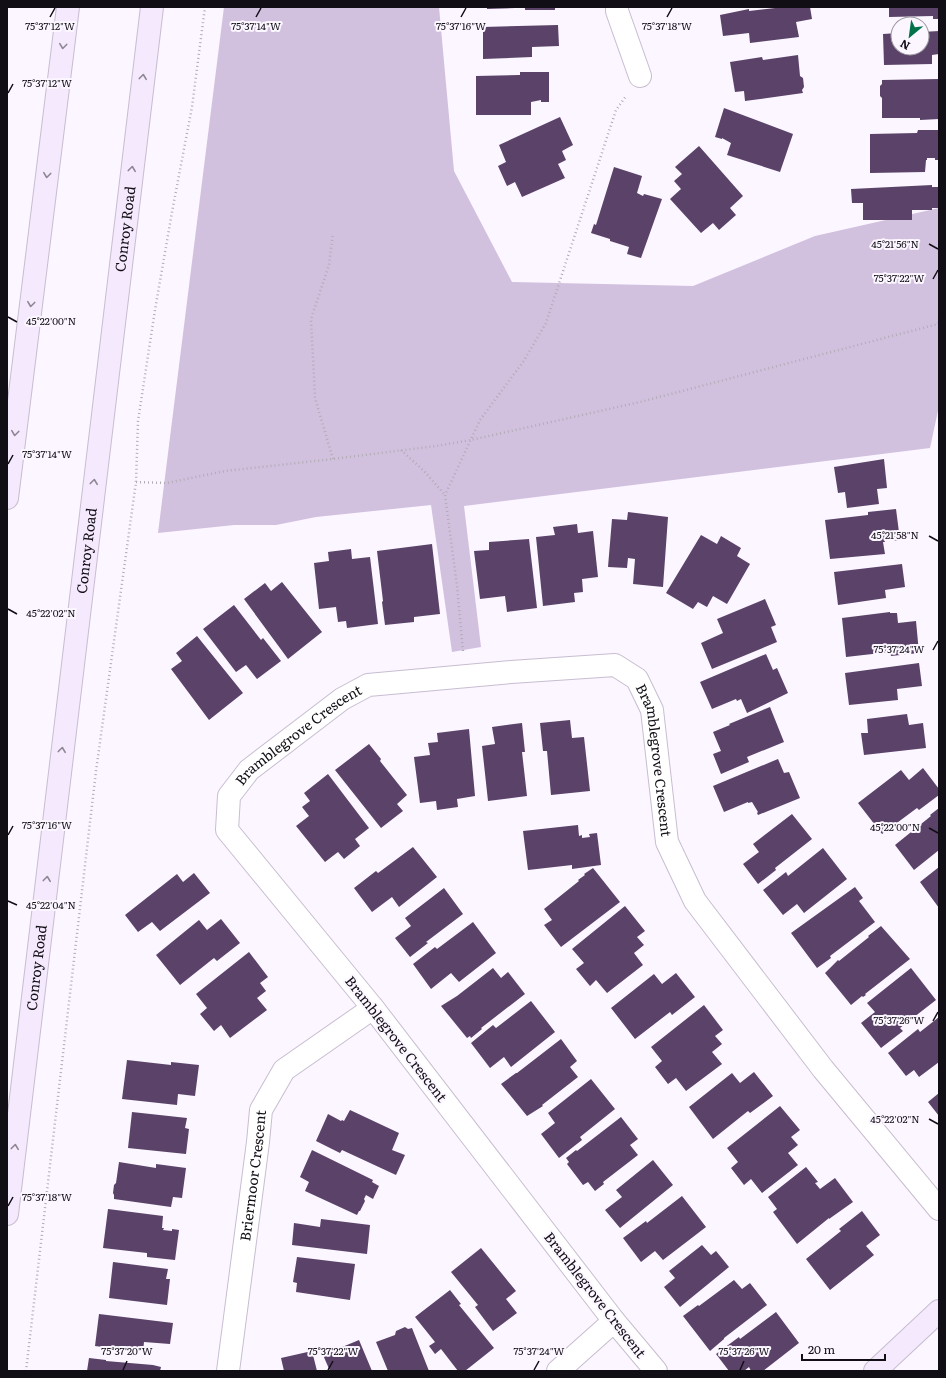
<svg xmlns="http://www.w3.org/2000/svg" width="946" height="1378" viewBox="0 0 946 1378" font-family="Literata,serif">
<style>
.green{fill:#d2c0df}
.building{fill:#5a4269}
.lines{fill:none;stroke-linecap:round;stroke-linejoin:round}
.street-casing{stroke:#c8bdd0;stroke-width:24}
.secondary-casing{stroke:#c8bdd0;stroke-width:24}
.path{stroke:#b1acb5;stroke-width:2.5;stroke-dasharray:1 3;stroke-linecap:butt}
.street{stroke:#fff;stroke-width:22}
.secondary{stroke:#f5e9fd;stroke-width:22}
.oneway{stroke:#8f8695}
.ticks{fill:none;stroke:#120e15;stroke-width:1.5}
.labels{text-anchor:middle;stroke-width:4;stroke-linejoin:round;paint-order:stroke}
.street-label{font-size:14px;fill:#120e15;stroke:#fbf6ff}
.ticks-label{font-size:10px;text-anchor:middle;fill:#120e15;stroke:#fbf6ff;stroke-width:4;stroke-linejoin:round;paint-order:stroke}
</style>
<rect width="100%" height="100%" fill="#fbf6ff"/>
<path class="green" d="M224,7H439L454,171L512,282L693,286L815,236L939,208V406L930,448L464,506L481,647L452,652L431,505L316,517L276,525H234L158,533Z"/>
<path class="building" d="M487,7H515V8L487,9Z
M525,7H555V10H525Z
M784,7H810L812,19L796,22L799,37L750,43L749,33L723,36L720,15L749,9V11Z
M889,7H939V19H933V16L889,17Z
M558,25L559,46L532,47V57L483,59V27Z
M939,31V54L932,55V64L884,65L883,34L898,33V48H922V32Z
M798,55L800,76L803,78L804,87L802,90L803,93L745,101L744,91L735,92L730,62L762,57L763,60Z
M520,72H549V102H541V100L531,102V115H476V76L520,75Z
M939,79V119L920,120V118H882V98L880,96V86L882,84V80Z
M724,108L793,134L780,172L727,155L731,143L722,138V139L715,137Z
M560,117L573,145L562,151L566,160L558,164L565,178L522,197L515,182L507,186L498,166L506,162L499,145Z
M918,130H939V160H935V158H927V160H926L925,172L870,173V134L917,133Z
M699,146L743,196L730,208L736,215L719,230L713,223L701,233L670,199L681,189L674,181L682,174L675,167Z
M614,167L642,176L637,193L643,196L644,194L662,199L641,258L627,254L629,247L610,241V239L591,233L594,224L596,225Z
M932,185V187H938V208H932V210H912V220H863V203H852L851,189Z
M884,459L887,488L877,489L879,504L847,508L845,492L838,493L834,467Z
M896,509L900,540L892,541V538L884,539L885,542H883L885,554L830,559L825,520L868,515V512Z
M628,512L668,517L663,587L633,584L635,559L628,558L627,568L608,567L612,519L627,520Z
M577,524L578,533L593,531L598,577L582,579L583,592L574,593L575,602L543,606L536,537L555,535L553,527Z
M701,535L717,544L721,536L741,548L737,556L750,564L727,604L713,596L707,607L698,602L693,609L666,593Z
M529,539L537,608L507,612L505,596L480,599L474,551L489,550V542Z
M432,544L440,614L414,617V622L385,625L382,602L383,601L377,551Z
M351,549L352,559L370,557L378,624L347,628L346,621L338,622L336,607L319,609L314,563L329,561L328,552Z
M902,564L905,587L885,590L886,598L838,605L834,572Z
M282,582L322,632L288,659L244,599L265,583L271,591Z
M765,599L776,625L771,627L777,642L712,669L701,643L723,633L717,619Z
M234,605L261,640L263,638L281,661L257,679L246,665L236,672L203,629Z
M890,612V613H897L898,623L916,621L919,653L891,656L890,652L846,657L842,618Z
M197,636L243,693L209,720L171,669L182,661L176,653Z
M766,654L773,670L777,668L788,693L747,713L741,699L737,701L736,699L712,709L700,682Z
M919,663L922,686L897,689L898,700L849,705L845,673Z
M770,707L784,742L747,757L749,762L721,774L713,754L721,751L713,732L730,725L729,724Z
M907,714L909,725L923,723L926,748L864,755L861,733H868L867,719Z
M570,720L572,738L584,737L590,791L551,795L547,751H543L540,723Z
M522,723L525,752H522L527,796L488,801L482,746L495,744L492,727Z
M469,729L475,796L457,799L458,807L437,810L436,801L420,803L414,757L430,755L428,743L438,742L437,733Z
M369,744L381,759L380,761L407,795L397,804L403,811L381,828L335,770Z
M778,759L784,773L789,772L800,798L758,815L757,813L758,812L752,802L748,803V802L724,812L713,786Z
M923,768L939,789V795L919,810L917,808L882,834L858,803L901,770L909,780Z
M328,774L369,828L355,839L360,846L344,859L338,852L325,862L296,826L309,816L302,807L310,801L304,793Z
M939,808V850L914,870L895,845L931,816L930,815Z
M792,814L812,839L775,868L776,870L758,884L743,864L759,852L753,844Z
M578,825L579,836L582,835V838L590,837L589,834L597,833L601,865L572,869V865L528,870L523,831Z
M413,847L437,877L399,907L392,897L372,912L354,888L376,871L378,873Z
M823,848L847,879L804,913L797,904L783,915L763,890L786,872L788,876Z
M939,867V908L920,882Z
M593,868L620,902L561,947L544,925L552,920L544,909L579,881L578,880L585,875L584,874Z
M194,873L210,893L160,931L152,922L138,932L125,915L177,874L183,882Z
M855,887L863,898L859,901L875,922L830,956L831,958L817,968L791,933Z
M444,888L463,914L426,942L428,943L410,957L395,938L411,926L405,918Z
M625,906L645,931L637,937L644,945L634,953L643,965L607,993L596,980L590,986L576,969L584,963L572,949Z
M221,919L240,943L217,961L214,958L180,985L156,955L199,920L207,930Z
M473,922L496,953L459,982L451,973L431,989L413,964L435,947L437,949Z
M881,926L910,959L865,994L866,995L863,997L862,996L851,1005L825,973L838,960L839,961L869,937L868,936Z
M249,952L268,977L260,983L266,991L257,998L267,1010L230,1038L221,1025L214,1031L200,1014L207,1008L196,994Z
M493,968L501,978L508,972L525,994L481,1028L482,1029L471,1038L470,1036L467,1038L441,1006L457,996Z
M911,968L936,1000L900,1028L903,1031L881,1048L861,1023L875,1012L867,1003Z
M676,973L695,997L672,1015L670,1012L635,1039L611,1008L654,974L662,984Z
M531,1001L555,1032L511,1067L504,1057L490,1068L471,1043L493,1025L496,1028Z
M704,1005L723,1030L715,1036L722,1044L712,1052L722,1064L686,1091L676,1078L668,1084L655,1067L662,1061L651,1047Z
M939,1017V1062L919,1077L914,1070L906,1076L888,1053L918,1029L920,1032Z
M561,1039L577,1061L570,1067L578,1077L542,1105L543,1106L527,1116L501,1084L516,1073H517Z
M127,1060L171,1065V1062L199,1065L195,1096L178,1094L177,1105L122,1099Z
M754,1072L773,1096L750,1113L748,1111L713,1139L689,1107L732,1073L740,1083Z
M591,1079L615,1109L580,1137L582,1140L559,1158L541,1134L555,1123L548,1113Z
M939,1093V1116L928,1102Z
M780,1106L800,1130L791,1137L798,1145L788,1153L798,1165L762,1193L751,1179L744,1185L731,1168L738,1162L727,1148Z
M350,1110L399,1133L392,1150L405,1155L396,1175L342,1150L340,1153L316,1141L328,1114L341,1121L342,1120L344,1121Z
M132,1112L187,1118L185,1128L189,1129L186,1154L128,1148Z
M621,1117L638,1139L630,1145L638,1155L603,1182L604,1184L595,1191L588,1182L583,1185L567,1164L569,1162L566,1158L576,1150L577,1151Z
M312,1150L373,1180L372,1182L379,1186L373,1199L366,1195L364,1199L365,1201L360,1211H359L357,1215L305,1191L309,1182L300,1177Z
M653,1160L673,1185L620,1228L605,1210L622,1197L616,1190Z
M119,1162L156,1168V1164L186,1168L182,1198L173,1197L171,1207L114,1199V1195L113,1193L114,1185L116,1183Z
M806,1167L818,1182L815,1183L820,1189L835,1178L853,1202L829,1219V1218L797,1244L773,1212L777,1209L768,1197Z
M682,1196L706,1227L663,1260L655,1251L641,1262L623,1238L646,1221L647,1223Z
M108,1209L163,1216L162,1228H164L163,1230L172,1231V1229L179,1230L175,1260L147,1257V1253L103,1248Z
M862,1211L880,1235L866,1246L874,1255L830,1290L806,1259L841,1231L839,1229Z
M321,1219L370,1225L367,1254L292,1245L294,1223L320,1227Z
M702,1245L711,1255L716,1251L729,1267L680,1307L664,1287L675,1278L669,1271Z
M481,1248L516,1291L506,1299L517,1313L493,1331L475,1307L478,1305L451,1272Z
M297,1257L355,1264L350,1300L296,1292L297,1283L293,1282Z
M113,1262L168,1269L166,1279H170L167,1305L109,1298Z
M734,1280L742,1289L750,1283L767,1305L724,1338V1339L710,1351L683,1316L698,1305L699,1306Z
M450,1290L461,1304L459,1305L494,1348L465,1371H458L441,1349L435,1354L429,1346L435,1342L415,1317Z
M776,1312L799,1343L763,1371H751L749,1367L744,1371H729L716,1354L739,1337L740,1339Z
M99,1314L173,1323L170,1344L144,1342L143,1352L95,1346Z
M405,1327L408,1329L412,1328L429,1371H388L376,1342L395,1335L396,1331Z
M359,1340L372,1371H330L323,1355Z
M312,1351L317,1371H284L281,1358Z
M89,1358L106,1360V1361L153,1365L161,1367L160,1371H87Z"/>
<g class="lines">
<g class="street-casing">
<g id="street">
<path d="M617,7V11L640,76"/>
<path id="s1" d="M228,1371L258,1142L261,1110L284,1070L373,1008"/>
<path d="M558,1371L614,1321"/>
<path id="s2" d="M656,1371L614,1321L373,1008L227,830L229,796L249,770L342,699L368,685L511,672L615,665L637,679L652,710L667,842L695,901L823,1069L939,1209"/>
</g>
</g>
<g class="secondary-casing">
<g id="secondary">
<path d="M7,498L68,7"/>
<path id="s3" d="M7,1214L152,7"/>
<path d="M875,1371L939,1311"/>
</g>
</g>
<path class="path" d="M401,450L424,471L445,495
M333,459L315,398L311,319L329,265L333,233
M136,482L167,483L225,471L333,459L436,446L471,440L640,402L938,324L939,319
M463,651L457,586L445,495L480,420L523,362L546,323L616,110L626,96
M26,1371L96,771L136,482L138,421L155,310L172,212L192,107L205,7"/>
<use href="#street" class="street"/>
<use href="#secondary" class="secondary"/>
</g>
<defs><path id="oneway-chevron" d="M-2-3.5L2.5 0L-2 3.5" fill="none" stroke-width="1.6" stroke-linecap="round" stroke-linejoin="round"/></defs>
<g class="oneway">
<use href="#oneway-chevron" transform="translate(63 46) rotate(97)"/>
<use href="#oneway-chevron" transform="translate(143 77) rotate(-83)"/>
<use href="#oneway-chevron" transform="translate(132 169) rotate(-83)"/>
<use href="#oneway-chevron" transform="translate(47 175) rotate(97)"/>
<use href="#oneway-chevron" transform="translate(31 304) rotate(97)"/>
<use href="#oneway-chevron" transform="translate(15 433) rotate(97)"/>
<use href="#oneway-chevron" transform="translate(94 482) rotate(-83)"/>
<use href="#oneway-chevron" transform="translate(62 750) rotate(-83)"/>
<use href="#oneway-chevron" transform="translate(47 879) rotate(-83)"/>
<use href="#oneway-chevron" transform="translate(15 1147) rotate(-83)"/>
</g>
<path class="ticks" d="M50,17L55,8M256,17L261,8M461,17L466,8M667,17L672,8M8,93L13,84M929,244L938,249M933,279L938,270M8,317L17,322M8,464L13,455M929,536L938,541M8,609L17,614M933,650L938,641M929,828L938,833M8,835L13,826M8,901L17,905M933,1021L938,1012M929,1119L938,1124M8,1206L13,1197M123,1370L127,1361M328,1370L333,1361M534,1370L539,1361M740,1370L744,1361"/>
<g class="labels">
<g class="street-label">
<text dy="5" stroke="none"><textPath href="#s3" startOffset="992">Conroy Road</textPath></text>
<text dy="5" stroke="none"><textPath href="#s3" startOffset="668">Conroy Road</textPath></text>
<text dy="5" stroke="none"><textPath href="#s2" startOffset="818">Bramblegrove Crescent</textPath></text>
<text dy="5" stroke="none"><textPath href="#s2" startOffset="1262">Bramblegrove Crescent</textPath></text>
<text dy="5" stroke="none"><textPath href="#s3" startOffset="248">Conroy Road</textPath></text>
<text transform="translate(396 1039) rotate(52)" y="5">Bramblegrove Crescent</text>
<text dy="5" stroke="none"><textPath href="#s1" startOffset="197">Briermoor Crescent</textPath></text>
<text transform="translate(595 1295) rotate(52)" y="5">Bramblegrove Crescent</text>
</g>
</g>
<g class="ticks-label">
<text x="50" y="30">75°37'12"W</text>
<text x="256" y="30">75°37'14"W</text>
<text x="461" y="30">75°37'16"W</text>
<text x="667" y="30">75°37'18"W</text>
<text x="47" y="87">75°37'12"W</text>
<text x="895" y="248">45°21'56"N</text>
<text x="899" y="282">75°37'22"W</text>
<text x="51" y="325">45°22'00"N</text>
<text x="47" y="458">75°37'14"W</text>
<text x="895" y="539">45°21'58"N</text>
<text x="51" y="617">45°22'02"N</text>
<text x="899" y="653">75°37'24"W</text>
<text x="47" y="829">75°37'16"W</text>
<text x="895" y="831">45°22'00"N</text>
<text x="51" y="909">45°22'04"N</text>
<text x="899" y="1024">75°37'26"W</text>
<text x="895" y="1123">45°22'02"N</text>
<text x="47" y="1201">75°37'18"W</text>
<text x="127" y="1355">75°37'20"W</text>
<text x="333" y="1355">75°37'22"W</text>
<text x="539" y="1355">75°37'24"W</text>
<text x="744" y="1355">75°37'26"W</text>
</g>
<rect width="946" height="1378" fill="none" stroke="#120e15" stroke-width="16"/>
<g transform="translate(910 36) rotate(209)"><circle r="19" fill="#fbf6ff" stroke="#9e99a1"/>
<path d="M0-3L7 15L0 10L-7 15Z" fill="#02724b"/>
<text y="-6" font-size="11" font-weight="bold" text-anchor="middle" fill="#120e15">N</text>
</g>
<path d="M802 1354v6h83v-6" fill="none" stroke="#120e15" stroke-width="2"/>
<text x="808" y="1354" font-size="12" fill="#120e15" stroke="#fbf6ff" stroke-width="3" paint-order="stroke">20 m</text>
</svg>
